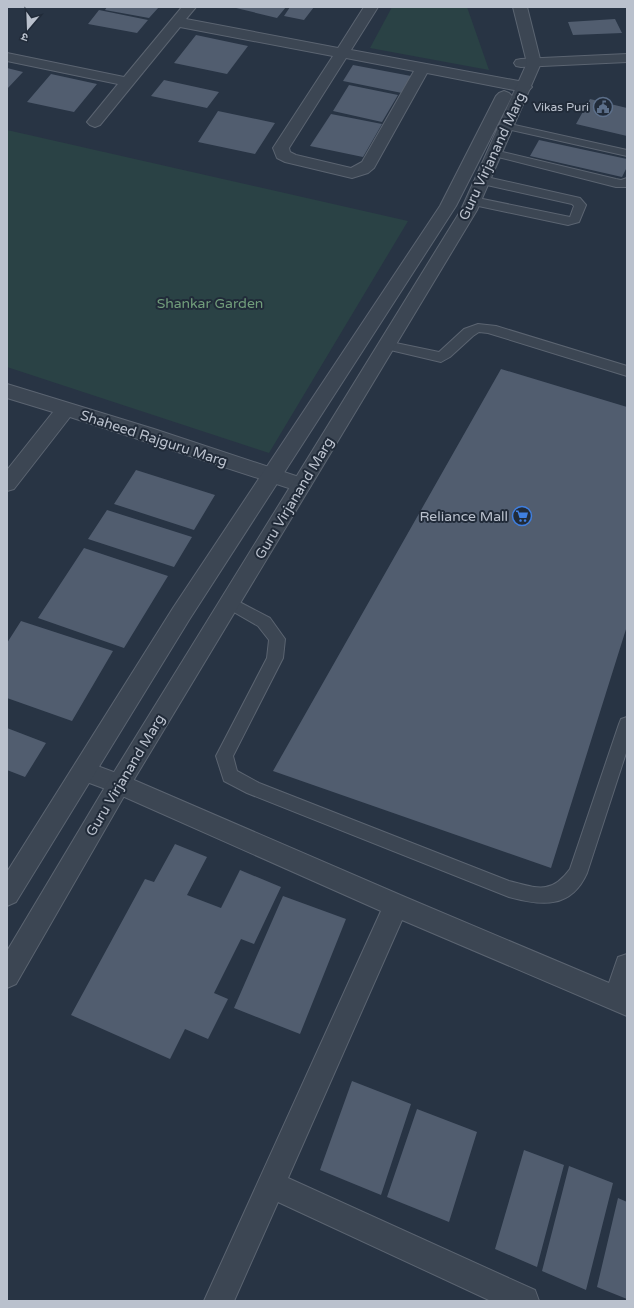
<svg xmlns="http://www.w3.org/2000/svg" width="634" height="1308" viewBox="0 0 634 1308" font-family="'Varela Round','Noto Sans Devanagari',sans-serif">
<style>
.green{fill:#2a4245}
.building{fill:#515d6f}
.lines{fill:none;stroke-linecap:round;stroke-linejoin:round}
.service-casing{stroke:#5b6471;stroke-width:2}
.minor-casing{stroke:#5b6471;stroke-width:2}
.tertiary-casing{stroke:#5b6471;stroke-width:2}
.service{fill:#3c4653;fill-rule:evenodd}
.minor{fill:#3c4653;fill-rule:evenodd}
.tertiary{fill:#3c4653;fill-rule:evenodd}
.labels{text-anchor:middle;stroke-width:4;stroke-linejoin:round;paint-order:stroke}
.far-poi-label{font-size:12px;fill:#bac1cd;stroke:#212b39;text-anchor:end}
.street-label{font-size:14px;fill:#bac1cd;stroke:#212b39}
.park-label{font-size:14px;fill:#719d7b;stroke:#212b39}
.poi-label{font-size:14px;fill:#bac1cd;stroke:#212b39;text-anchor:end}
</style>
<rect width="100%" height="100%" fill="#283444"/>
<path class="green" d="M392,7H467L489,70L370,48Z
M7,130L408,221L269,453L7,367Z"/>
<path class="building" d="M107,7H159L149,18L105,10Z
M232,7H286L277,18Z
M290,7H314L304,20L284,16Z
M99,10L148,20L137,33L88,24Z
M615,19L622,33L573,35L568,22Z
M196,35L248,46L227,74L174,63Z
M353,65L411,76L402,93L343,81Z
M7,68L23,72L7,89Z
M51,74L97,84L74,112L27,102Z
M164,80L219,92L207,108L151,96Z
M349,85L398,95L382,122L333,111Z
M590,99L627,108V136L576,124Z
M218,111L275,123L255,154L198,142Z
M331,114L382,124L363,157L310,146Z
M539,140L627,159V167L622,177L530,156Z
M501,369L627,407V626L551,868L273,771Z
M136,470L215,495L194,530L114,504Z
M107,510L192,537L174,567L88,539Z
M84,548L168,576L124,648L38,618Z
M21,621L113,651L72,721L7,698V643Z
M7,728L46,743L25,777L7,770Z
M175,844L207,857L187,895L221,908L240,870L281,887L254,944L241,939L214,993L228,999L208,1039L185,1029L170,1059L71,1015L145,879L154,882Z
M283,896L346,919L300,1034L234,1008Z
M352,1081L411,1104L381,1195L320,1170Z
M417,1109L477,1132L449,1222L387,1197Z
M524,1150L564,1165L537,1267L495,1249Z
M569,1166L613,1183L586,1290L542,1271Z
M618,1198L627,1202V1299L597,1287Z"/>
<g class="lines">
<g class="service-casing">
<path id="service" d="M506,123L627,150V156L502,128L500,126L502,124Z
M494,150L616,179L621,180L627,178V187H616L490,155L488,153L490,151Z
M482,176L580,198L586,205L579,222L568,225L469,204L467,201L469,198L473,197L570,217L574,206L572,204L478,183L476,180L478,177Z
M478,324L496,326L627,366V376L488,333L479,332L473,336L450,357L441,362L386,349L381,348L379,345L381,342L386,341L439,352L464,329Z
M230,597L270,618L285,639L283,658L233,756L237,771L259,783L509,881C537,888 551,895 570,869L619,724L621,719L627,717V750L587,873C571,909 542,906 509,897L247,793L224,781L216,756L267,658L269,640L258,626L225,607L222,603L225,599Z"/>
</g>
<g class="minor-casing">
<path id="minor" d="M182,7H196L186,19L338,48L364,7H378L351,50L524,82L529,84L532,87L529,90L524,92L427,73L374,168L368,173L352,178L285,162L277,158L273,148L333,56L180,27L100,125L95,127L90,125L87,122L118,84L7,61V53L124,77ZM346,58L414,71L362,162L351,168L296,155L290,152L289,148Z
M627,54V62L521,67L516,66L514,63L516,60L521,59Z
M7,384L154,429L308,480L311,485L308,490L301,492L70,417L14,489L7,491V470L53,412L7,398Z
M84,761L127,777L405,897L609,983L618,957L627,954V1016L402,920L288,1178L535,1290L539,1301H491L278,1202L234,1301H204L381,911L111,791L76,778L72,771L76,764Z"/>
</g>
<g class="tertiary-casing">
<path id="tertiary" d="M513,7H527L541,63L477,210L127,791L16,984L7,988V951L111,777L461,210L527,63Z
M504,91L509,93L512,96L456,206L189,620L16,902L7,906V872L173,608L440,206L496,96L499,93Z"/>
</g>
<use href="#service" class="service"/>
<use href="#minor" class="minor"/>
<use href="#tertiary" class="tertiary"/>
</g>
<defs>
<g id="civic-ring" transform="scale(1)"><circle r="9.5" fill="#212b39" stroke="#5c6f8a" stroke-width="1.5"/><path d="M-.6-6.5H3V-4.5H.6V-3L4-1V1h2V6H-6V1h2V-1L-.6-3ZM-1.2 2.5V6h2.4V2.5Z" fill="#5c6f8a"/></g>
<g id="supermarket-ring" transform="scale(1)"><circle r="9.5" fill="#212b39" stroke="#3f7fe0" stroke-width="1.5"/><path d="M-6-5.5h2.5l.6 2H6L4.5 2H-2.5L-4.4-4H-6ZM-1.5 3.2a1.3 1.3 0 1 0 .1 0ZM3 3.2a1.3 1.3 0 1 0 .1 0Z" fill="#3f7fe0"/></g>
</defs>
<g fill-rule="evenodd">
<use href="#civic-ring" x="603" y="107"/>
<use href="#supermarket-ring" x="522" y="516"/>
</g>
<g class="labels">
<g class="far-poi-label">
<text x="589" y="111">Vikas Puri</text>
</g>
<g class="street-label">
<text transform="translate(492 156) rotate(-65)" y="5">Guru Virjanand Marg</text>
<text transform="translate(154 438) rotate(18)" y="5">Shaheed Rajguru Marg</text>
<text transform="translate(294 498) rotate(-59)" y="5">Guru Virjanand Marg</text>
<text transform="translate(125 775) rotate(-59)" y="5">Guru Virjanand Marg</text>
</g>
<g class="park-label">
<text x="210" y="308">Shankar Garden</text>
</g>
<g class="poi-label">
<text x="508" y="521">Reliance Mall</text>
</g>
</g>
<rect width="634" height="1308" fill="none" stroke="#bac1cd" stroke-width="16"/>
<g transform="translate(28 28) rotate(199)" stroke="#212b39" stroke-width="3" paint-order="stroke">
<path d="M0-3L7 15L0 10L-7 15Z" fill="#bac1cd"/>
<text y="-6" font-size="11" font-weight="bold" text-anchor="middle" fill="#bac1cd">उ</text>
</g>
</svg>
